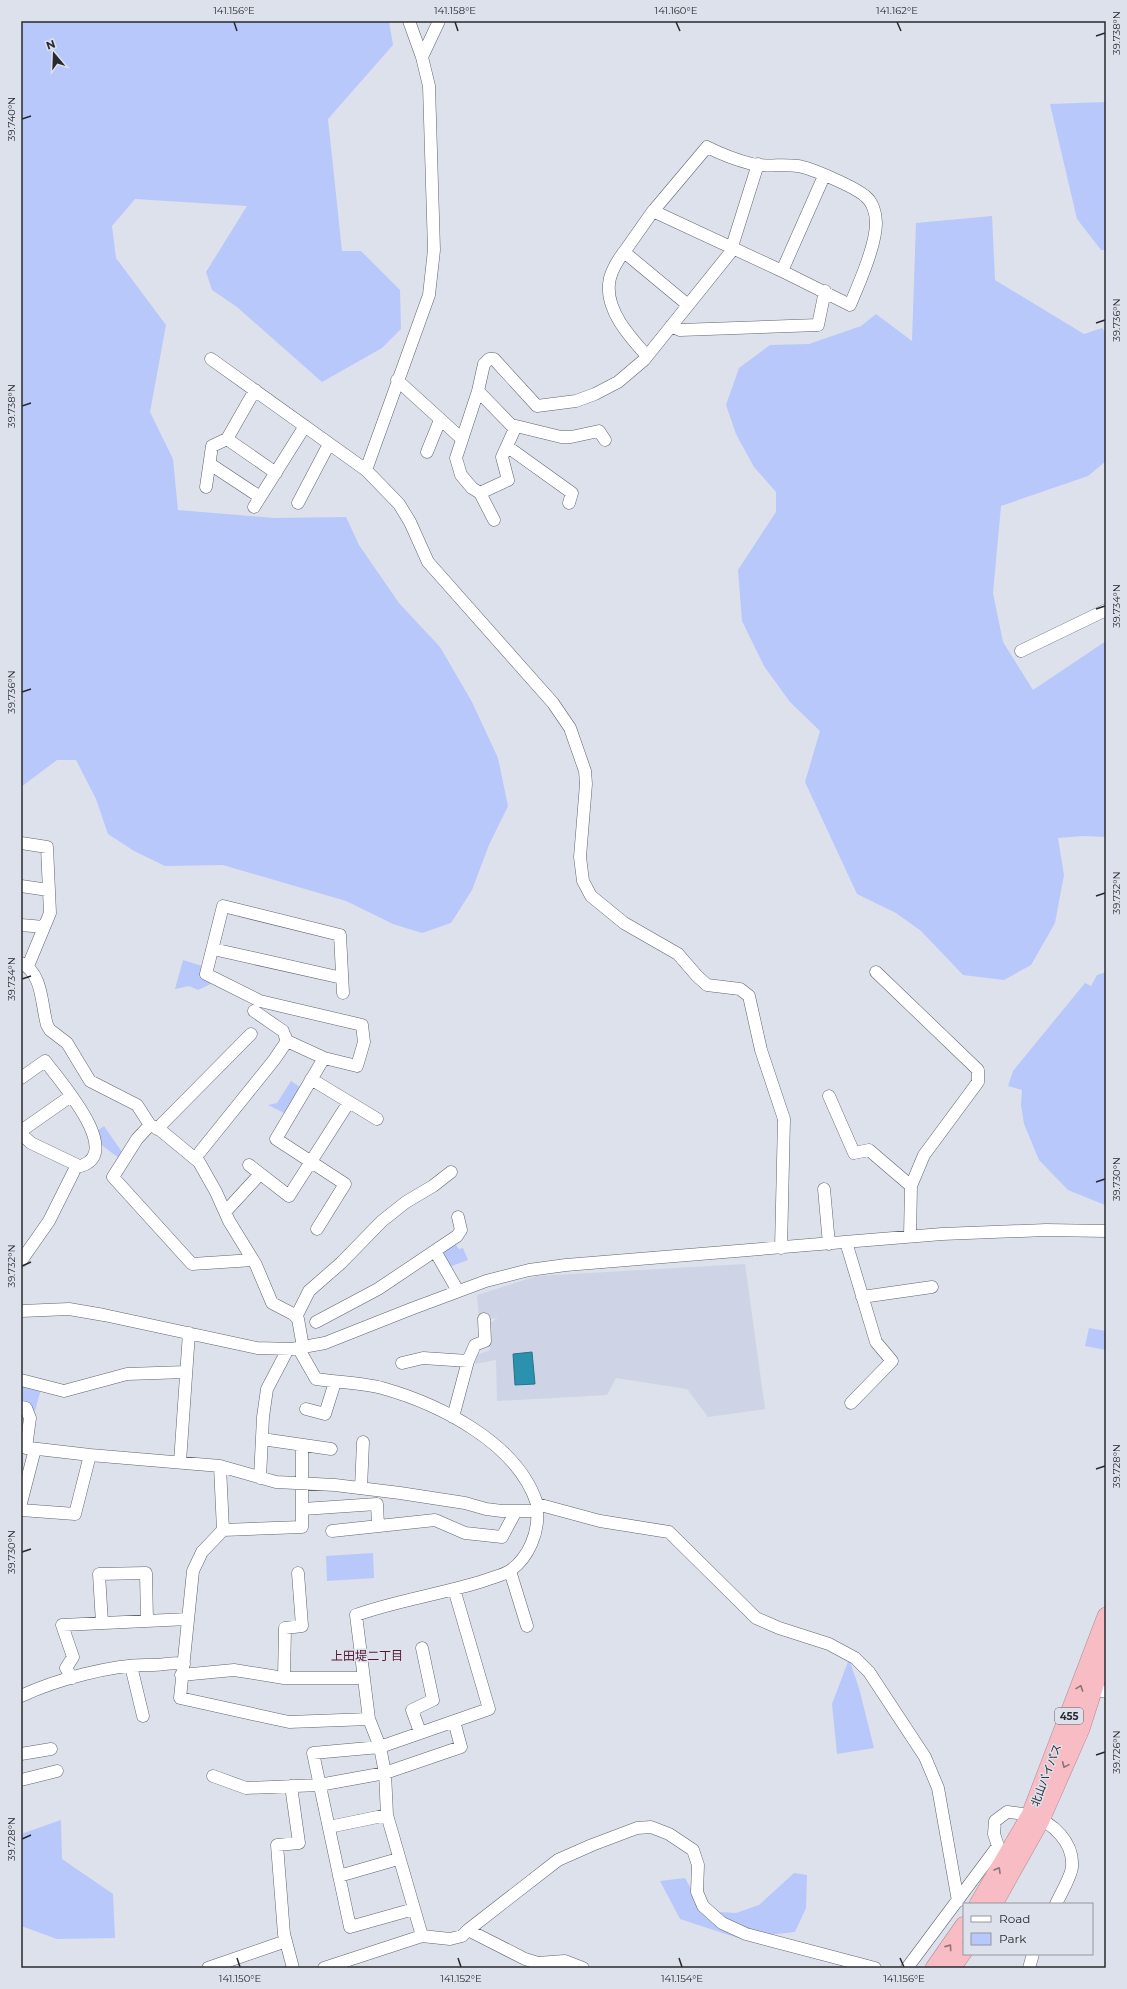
<svg xmlns="http://www.w3.org/2000/svg" width="1127" height="1989" viewBox="0 0 1127 1989" font-family="Montserrat,'Noto Sans JP',sans-serif">
<style>
.built{fill:#ced4e5}
.green{fill:#b8c8fb}
.water{fill:#2b91af;stroke:#2a7288}
.lines{fill:none;stroke-linecap:round;stroke-linejoin:round}
.minor-casing{stroke:#61646d;stroke-width:13}
.highway-casing{stroke:#af8990;stroke-width:18}
.minor{stroke:#fff;stroke-width:12}
.highway{stroke:#f7bcc4;stroke-width:17}
.oneway{stroke:#907379}
.ticks{fill:none;stroke:#282a2e;stroke-width:1.5}
.labels{text-anchor:middle;stroke-width:3;stroke-linejoin:round;paint-order:stroke}
.shield{fill:#dde1eb;stroke:#5e6167;stroke-width:1}
.shield-label{font-size:10px;font-weight:bold;fill:#282a2e}
.street-label{font-size:11px;fill:#282a2e;stroke:#dde1eb}
.neighbourhood-label{font-size:12px;fill:#591733;stroke:#dde1eb}
.neatline{fill:none;stroke:#282a2e;stroke-width:1.5}
.ticks-label{font-size:10px;text-anchor:middle;fill:#282a2e}
</style>
<rect width="100%" height="100%" fill="#dde1eb"/>
<path class="built" d="M745,1264L765,1409L708,1417L687,1389L616,1378L607,1395L497,1401L496,1360L475,1364L474,1356L490,1350L488,1324L498,1318L479,1320L477,1295L537,1276Z"/>
<path class="green" d="M21,21H389L393,45L328,119L342,251H361L400,290L401,329L382,348L322,382L237,307L212,290L206,272L247,206L135,199L112,226L116,258L166,325L150,412L173,459L178,510L274,518L346,517L359,545L399,603L440,647L472,702L498,758L508,806L489,845L472,890L451,923L422,933L393,924L346,901L223,865L165,866L134,851L108,834L96,799L76,760H57L21,787Z
M1106,102V250H1101L1077,219L1050,104Z
M992,216L995,280L1084,334L1102,328L1106,332V461L1088,476L1001,506L993,593L1003,642L1033,690L1106,641V837L1083,836L1058,838L1064,875L1055,923L1031,965L1004,980L963,975L921,931L896,913L857,894L805,782L820,731L790,702L764,666L742,621L738,570L776,512V492L754,467L736,434L726,405L739,368L770,345L809,344L861,326L876,314L912,341L916,223Z
M183,960L202,966L199,977L213,983L198,990L189,986L175,989Z
M1106,972V1205H1105L1068,1190L1039,1160L1024,1124L1021,1105L1022,1090L1008,1086L1013,1071L1085,983L1091,986L1097,975Z
M291,1081L300,1087L284,1113L268,1105L277,1103Z
M104,1126L122,1152L119,1158L100,1144L97,1131Z
M455,1244L459,1249L463,1248L468,1260L449,1267L440,1253Z
M1089,1328L1106,1331V1350L1085,1346Z
M21,1384L41,1389L35,1411L28,1403L21,1401Z
M373,1553L374,1578L327,1581L326,1556Z
M849,1659L859,1688L874,1748L837,1754L832,1704Z
M61,1820L62,1859L113,1894L115,1938L57,1939L21,1926V1834Z
M794,1873L807,1875L806,1908L795,1932L738,1938L680,1919L660,1881L685,1878L703,1911L736,1913L759,1905Z"/>
<path class="water" d="M532,1352L535,1384L515,1385L513,1354Z"/>
<g class="lines">
<g class="minor-casing">
<path id="minor" d="M409,21L422,57
M624,252L688,305
M782,271L824,176
M671,326L680,330L818,325L825,291
M647,356C630,337 606,311 609,284C610,271 619,258 627,248L653,211L654,210L707,147C721,154 736,160 752,164C767,167 783,164 798,166C811,168 855,187 865,196C873,202 876,214 876,223C876,245 859,284 850,305L782,271L653,211
M211,359L366,470L399,504L410,522L428,562L553,703L570,728L585,771L586,784L580,857L583,881L591,896L624,923L678,954L697,976L707,985L740,989L749,996L761,1050L784,1119L781,1248
M397,380L462,439
M478,391L515,429
M227,439L255,390
M508,447L572,493L569,503
M427,452L440,420
M210,464L260,497
M366,470L429,295L434,250L429,86L422,57L439,21
M206,487L212,446L227,439L276,473
M480,493L508,480L502,457L516,426L561,437H571L599,431L605,440
M298,503L329,444
M254,507L305,426
M494,520L480,493L472,488L461,475L456,458L478,391L484,364L489,359H494L537,406L576,401L595,394L618,382L644,360L730,253L758,164
M1021,651L1106,610
M21,843L47,847L50,913L28,966
M21,886L48,890
M21,925L44,927
M213,949L342,978
M21,963C43,973 41,1004 47,1025L50,1030L67,1043L90,1081L137,1105L150,1125L159,1129L199,1162L216,1192L229,1221L256,1265L272,1303L293,1314L298,1319L303,1347
M876,972L978,1070V1082L924,1155L911,1186L910,1236
M254,1011L283,1031
M285,1036L287,1041L324,1058L357,1066L364,1042L362,1025L260,1001L206,974L223,906L340,935L343,993
M21,1078L45,1061C59,1080 129,1158 76,1167
M311,1079L377,1119
M829,1096L854,1153L869,1150L911,1186
M150,1125L137,1139L113,1177L192,1264L253,1260
M157,1129L251,1034
M21,1131L71,1096
M21,1134L31,1143L77,1165L49,1221L21,1261
M200,1152L274,1060L287,1041
M249,1165L289,1196L349,1102
M824,1189L829,1244
M226,1211L260,1174
M317,1229L345,1184L276,1139L324,1058
M846,1242L876,1342L892,1361L851,1403
M435,1251L458,1291
M862,1297L932,1287
M21,1311L69,1309L104,1315L257,1348L292,1349L325,1343L411,1309L486,1281L529,1270L566,1265L942,1234L1046,1230L1106,1231
M296,1317L309,1291L341,1263L382,1221L406,1202L433,1186L451,1172
M316,1322L378,1289L457,1236L461,1230L458,1217
M300,1351L316,1379C336,1382 364,1383 382,1388C439,1404 518,1443 537,1504L600,1521L669,1532L756,1618L779,1628L829,1644L855,1658L869,1672L925,1757L938,1788L958,1901
M402,1363L423,1358L468,1361
M21,1380L64,1391L127,1374L186,1372
M21,1407L26,1408L30,1418L26,1448
M306,1409L325,1414L335,1382
M453,1417L468,1361L475,1345L485,1341L484,1319
M262,1439L331,1449
M21,1447L90,1455L75,1514L21,1510
M90,1455L220,1466L276,1482L335,1485L400,1493L465,1503L486,1509L502,1511H537C539,1532 529,1557 511,1570C504,1575 494,1577 486,1580C443,1594 398,1600 356,1615L369,1719L380,1747L385,1773L387,1815L422,1936
M180,1462L189,1333
M220,1466L223,1530L202,1552L193,1571L180,1698L289,1722L369,1719
M260,1478L263,1417L267,1389L288,1349
M361,1488L363,1442
M21,1503L35,1449
M303,1509L377,1504L378,1525
M223,1530L302,1527V1445
M332,1531L435,1520L465,1533L502,1537L516,1511
M510,1571L527,1626
M102,1623L99,1574L146,1573L147,1621
M131,1666L143,1716
M181,1675L234,1670L284,1678H364
M72,1678L66,1668L73,1657L62,1625L188,1619
M284,1678L285,1628L302,1626L298,1573
M1094,1689L1106,1692
M21,1696C55,1680 113,1664 150,1665C162,1666 171,1661 184,1664
M420,1732L412,1710L433,1700L422,1648
M21,1754L51,1749
M213,1776L246,1788L319,1785L385,1773L461,1747L454,1721
M21,1780L57,1771
M291,1786L299,1843L277,1845L284,1934L293,1968
M329,1827L387,1815
M339,1876L398,1859
M414,1909L350,1927L313,1753L380,1747L489,1709L454,1589
M468,1930L525,1959L538,1963L565,1961L583,1968
M208,1968L286,1941
M324,1968L422,1936L450,1939L462,1936L468,1930L558,1860L592,1845L637,1828L651,1827L669,1834L693,1850L698,1865L697,1892L703,1906L722,1923L746,1934L875,1968
M907,1968L998,1846L994,1834L995,1821L1007,1812C1015,1813 1023,1813 1031,1816C1053,1822 1074,1843 1072,1867C1071,1877 1060,1895 1056,1904
M1029,1968L1033,1954"/>
</g>
<g class="highway-casing">
<path id="highway" d="M978,1904L1030,1815L1106,1616
M994,1904L1041,1820L1081,1729L1106,1651
M934,1968L964,1925
M952,1968L964,1951"/>
</g>
<use href="#minor" class="minor"/>
<use href="#highway" class="highway"/>
</g>
<defs><path id="oneway-chevron" d="M-2-3.5L2.5 0L-2 3.5" fill="none" stroke-width="1.6" stroke-linecap="round" stroke-linejoin="round"/></defs>
<g class="oneway">
<use href="#oneway-chevron" transform="translate(1080 1688) rotate(-70)"/>
<use href="#oneway-chevron" transform="translate(1065 1765) rotate(114)"/>
<use href="#oneway-chevron" transform="translate(998 1870) rotate(-60)"/>
<use href="#oneway-chevron" transform="translate(949 1947) rotate(-55)"/>
</g>
<path class="ticks" d="M234,22L237,31M455,22L458,31M676,22L680,31M897,22L901,31M1096,36L1105,33M22,119L31,116M1096,323L1105,320M22,406L31,403M1096,609L1105,606M22,692L31,689M1096,896L1105,893M22,979L31,976M1096,1182L1105,1179M22,1266L31,1262M1096,1469L1105,1466M22,1552L31,1549M1096,1755L1105,1752M22,1839L31,1835M237,1958L240,1967M458,1958L461,1967M679,1958L682,1967M900,1958L904,1967"/>
<g class="labels">
<rect class="shield" x="1055" y="1708" width="28" height="16" rx="3"/>
<g class="shield-label">
<text x="1069" y="1720">455</text>
</g>
<g class="street-label">
<text transform="translate(1046 1775) rotate(-69)" y="4">北山バイパス</text>
</g>
<g class="neighbourhood-label">
<text x="367" y="1660">上田堤二丁目</text>
</g>
</g>
<rect width="1127" height="1989" fill="none" stroke="#dde1eb" stroke-width="44"/>
<rect x="963" y="1903" width="130" height="52" fill="#dde1eb" stroke="#95989f"/>
<rect x="971" y="1916" width="20" height="6" fill="#ffffff" stroke="#95989f"/>
<text x="999" y="1923" font-size="12" fill="#282a2e">Road</text>
<rect x="971" y="1933" width="20" height="12" fill="#b8c8fb" stroke="#95989f"/>
<text x="999" y="1943" font-size="12" fill="#282a2e">Park</text>
<g transform="translate(54 54) rotate(341)" stroke="#dde1eb" stroke-width="3" paint-order="stroke">
<path d="M0-3L7 15L0 10L-7 15Z" fill="#282a2e"/>
<text y="-6" font-size="11" font-weight="bold" text-anchor="middle" fill="#282a2e">N</text>
</g>
<rect x="22" y="22" width="1083" height="1945" class="neatline"/>
<g class="ticks-label">
<text x="234" y="14">141.156°E</text>
<text x="455" y="14">141.158°E</text>
<text x="676" y="14">141.160°E</text>
<text x="897" y="14">141.162°E</text>
<text transform="translate(1116 33) rotate(-90)" y="4">39.738°N</text>
<text transform="translate(11 119) rotate(-90)" y="4">39.740°N</text>
<text transform="translate(1116 320) rotate(-90)" y="4">39.736°N</text>
<text transform="translate(11 406) rotate(-90)" y="4">39.738°N</text>
<text transform="translate(1116 606) rotate(-90)" y="4">39.734°N</text>
<text transform="translate(11 692) rotate(-90)" y="4">39.736°N</text>
<text transform="translate(1116 893) rotate(-90)" y="4">39.732°N</text>
<text transform="translate(11 979) rotate(-90)" y="4">39.734°N</text>
<text transform="translate(1116 1179) rotate(-90)" y="4">39.730°N</text>
<text transform="translate(11 1266) rotate(-90)" y="4">39.732°N</text>
<text transform="translate(1116 1466) rotate(-90)" y="4">39.728°N</text>
<text transform="translate(11 1552) rotate(-90)" y="4">39.730°N</text>
<text transform="translate(1116 1752) rotate(-90)" y="4">39.726°N</text>
<text transform="translate(11 1839) rotate(-90)" y="4">39.728°N</text>
<text x="240" y="1982">141.150°E</text>
<text x="461" y="1982">141.152°E</text>
<text x="682" y="1982">141.154°E</text>
<text x="904" y="1982">141.156°E</text>
</g>
</svg>
